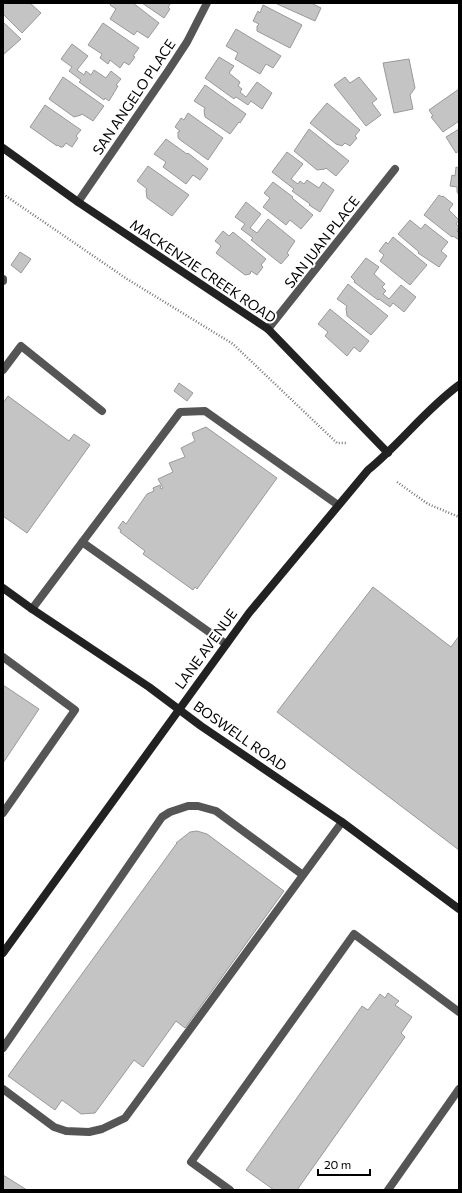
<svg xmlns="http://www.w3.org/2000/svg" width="462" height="1193" viewBox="0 0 462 1193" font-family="Commissioner,sans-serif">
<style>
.building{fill:#c4c4c4;stroke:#999}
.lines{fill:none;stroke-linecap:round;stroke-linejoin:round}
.path{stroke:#777;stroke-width:2.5;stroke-dasharray:1 2;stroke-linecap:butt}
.lane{stroke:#555;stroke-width:8}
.street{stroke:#555;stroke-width:8}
.secondary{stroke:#222;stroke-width:8}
.labels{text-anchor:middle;stroke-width:4;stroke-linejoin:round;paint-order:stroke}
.street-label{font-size:14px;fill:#000;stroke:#fff}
</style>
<rect width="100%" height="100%" fill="#fff"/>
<path class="building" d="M3,3H30L41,13L22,33L3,14Z
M111,3H133L159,23L148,38L137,31L134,35L110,19L116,9L110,5Z
M142,3H171L168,7L170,9L164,18Z
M275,3H314L313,4L321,8L315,21Z
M263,5L302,25L290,48L257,31V26L259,24L253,21L258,11L260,13Z
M3,22L21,39L3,55Z
M103,23L139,48L133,56L135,57L129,65L124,62L120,68L110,60L108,64L100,58L102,54L88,45Z
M236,29L281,56L273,68L266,64L260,74L235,59L238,53L226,46Z
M72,44L88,56L77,70L84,75L86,71L91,75L94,70L106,78L111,71L121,79L116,85L118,86L109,101L105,98L104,100L79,82L81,80L69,71L72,67L61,59Z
M219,57L234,66L229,73L240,82L238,86L242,89L240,92L246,97L257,82L272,93L262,109L251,101L248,105L236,97L234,99L205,78Z
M409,59L415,88L410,95L413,109L394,113L383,63Z
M63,77L104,106L93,121L82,114L81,115L74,117L49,99Z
M345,77L350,83L359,77L377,99L372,103L381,115L366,126L334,85Z
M205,85L246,114L240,123L239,122L230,134L205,117L204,110L205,108L194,101Z
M459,89V121L443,132L431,117L433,116L429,110Z
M327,103L360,130L355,136L357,138L350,146L345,143L342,146L336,144L310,123Z
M45,105L81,130L76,136L78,138L72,147L66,143L63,147H60L58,145L57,146L30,127Z
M188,113L223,138L208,160L179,139L178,137V132L180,131L175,127L181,118L184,120Z
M309,129L349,161L336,176L326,168L325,169L317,170L294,151Z
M459,129V151L456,153L446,137Z
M166,139L187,154L188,153L208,169L200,180L193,175L186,184L163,167L166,162L154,154Z
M287,152L303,164L291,179L298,184L300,181L304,184L307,180L319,188L323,182L334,190L320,212L309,205L310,204L292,191L294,189L272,172Z
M148,166L189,195L172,216L147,198L146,190L147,189L137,181Z
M456,167L459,168V195L457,192V187L450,186L452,175L455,176Z
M273,182L293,197L292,198L313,215L301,229L290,220L286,225L263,207L270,198L264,193Z
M439,195L442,197L443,196L453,204L449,210L459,220L456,224L459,227L457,231L459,233V240L453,236L452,237L424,215Z
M246,202L261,214L250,228L257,233L268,219L295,241L287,253L289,255L281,264L251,240L253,238L241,229L245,224L235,217Z
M410,220L421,229L425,224L448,242L441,251L447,256L439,267L418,253L419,252L398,234Z
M223,231L229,236L233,232L266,259L261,265L263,267L257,275L251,271L250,274L245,275L216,253L221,246L215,241Z
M393,237L427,265L410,285L380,261L384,255L379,251L386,242L388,244Z
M20,252L31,259L21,273L11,265Z
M366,258L379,267L374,274L385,284L382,287L386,291L383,294L389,299L401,285L416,297L404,312L393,303L390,307L379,299L378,300L354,282L355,281L351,277Z
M348,284L388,316L371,335L347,316L346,308L347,306L337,299Z
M330,309L369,341L360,352L354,347L347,356L325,336L328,332L318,324Z
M179,383L193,393L187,401L174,391Z
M8,396L69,441L74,434L90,445L27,533L3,516V403Z
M206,427L277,478L197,589L195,587L193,590L143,554L145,551L120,532L121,530L118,528L123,521L126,524L147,494L154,491L153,488L160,485L161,489L163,488L158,479L173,472L169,463L185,457L181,448L195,441L192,433Z
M373,587L451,647L459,636V850L277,712Z
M3,685L39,709L3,763Z
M197,831L207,834L284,891L185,1028L176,1021L143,1067L134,1060L95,1113L81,1114L62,1100L55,1110L8,1076L177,843H176L190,832Z
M388,993L399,1001L395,1005L412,1017L401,1033L405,1037L297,1190H274L246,1170L362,1006L368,1010L380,994L385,998Z
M3,1175L27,1190H3Z"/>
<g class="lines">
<path class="path" d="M3,194L127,279L233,344L337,443H346
M397,482L428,504L459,517"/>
<path class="lane" d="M3,279V281
M3,370L21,346L102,411
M82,542L226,644
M32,609L180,412L205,411L338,505
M3,657L75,710L3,813
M3,1048L162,817L170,812L188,806H198L216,811L303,875
M3,1089L54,1127L66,1131L89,1132L102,1129L125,1118L342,822
M230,1190L191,1162L354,934L459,1012
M388,1190L459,1089"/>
<path class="street" d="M78,202L168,71L187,42L207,3
M268,329L395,169"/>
<path class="secondary" d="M3,148L78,202L268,329L388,453
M3,588L32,609L149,687L201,726L342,822L459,909
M3,953L249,613L368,470C400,444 425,410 459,385"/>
</g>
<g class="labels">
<g class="street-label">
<text transform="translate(134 97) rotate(-56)" y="5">SAN ANGELO PLACE</text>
<text transform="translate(322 242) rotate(-52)" y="5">SAN JUAN PLACE</text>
<text transform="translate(203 271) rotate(34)" y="5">MACKENZIE CREEK ROAD</text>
<text transform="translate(206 649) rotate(-54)" y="5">LANE AVENUE</text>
<text transform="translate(240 736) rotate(35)" y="5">BOSWELL ROAD</text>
</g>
</g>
<rect width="462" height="1193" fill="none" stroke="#000000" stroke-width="8"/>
<path d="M318 1169v6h52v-6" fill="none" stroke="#000000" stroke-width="2"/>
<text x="324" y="1169" font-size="12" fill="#000000" stroke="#ffffff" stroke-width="3" paint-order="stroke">20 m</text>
</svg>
